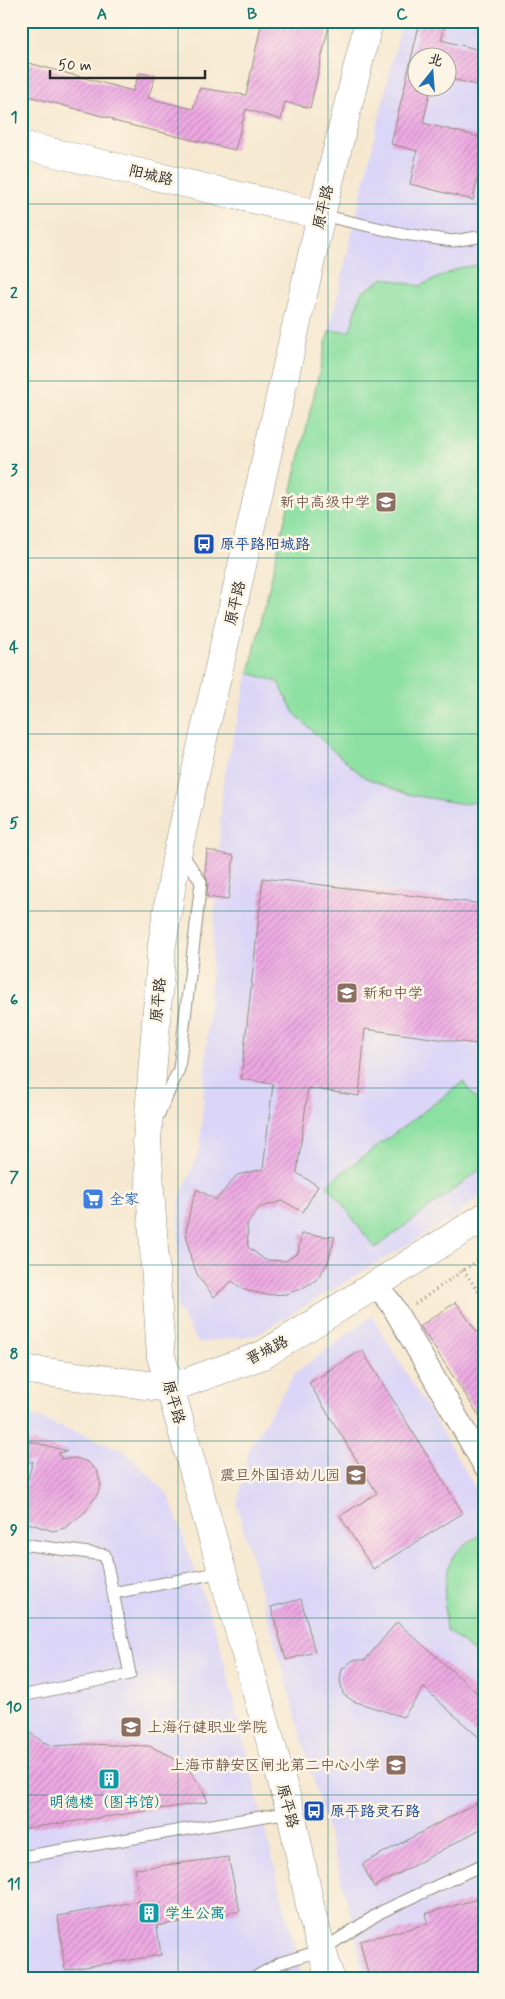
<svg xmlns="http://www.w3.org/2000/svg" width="505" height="1999" viewBox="0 0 505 1999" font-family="Mynerve,'LXGW WenKai TC',sans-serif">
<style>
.built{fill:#dbd6f7;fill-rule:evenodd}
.grass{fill:#8ce0a2;stroke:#5c8666}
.building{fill:url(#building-hatch)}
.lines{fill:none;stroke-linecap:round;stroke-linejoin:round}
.service-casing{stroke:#908a7e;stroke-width:13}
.minor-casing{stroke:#908a7e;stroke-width:24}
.tertiary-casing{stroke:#908a7e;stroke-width:29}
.path{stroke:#908a7e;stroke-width:3;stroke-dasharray:1 4;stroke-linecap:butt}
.service{stroke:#fff;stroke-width:11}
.minor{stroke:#fff;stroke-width:22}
.tertiary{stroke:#fff;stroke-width:28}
.grid{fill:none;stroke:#0f766e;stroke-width:1;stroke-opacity:0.55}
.labels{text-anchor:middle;stroke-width:5;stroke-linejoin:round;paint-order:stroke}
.street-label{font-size:15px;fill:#2b2b2b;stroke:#fcf5e5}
.education-label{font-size:15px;fill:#785e54;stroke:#fcf5e5;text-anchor:end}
.transit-label{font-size:15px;fill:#164399;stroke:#fcf5e5;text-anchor:start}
.shop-label{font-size:15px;fill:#366cbe;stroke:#fcf5e5;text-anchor:start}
.culture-label{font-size:15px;fill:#0d838f;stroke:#fcf5e5}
.neatline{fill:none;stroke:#0f766e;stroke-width:2}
.grid-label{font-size:16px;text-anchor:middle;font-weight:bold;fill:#0f766e}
</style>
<defs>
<pattern id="building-hatch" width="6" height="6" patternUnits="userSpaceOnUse" patternTransform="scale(1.25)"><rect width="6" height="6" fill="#eea9e4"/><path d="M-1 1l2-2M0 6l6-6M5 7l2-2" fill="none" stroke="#c18ab9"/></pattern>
</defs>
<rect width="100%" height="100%" fill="#fcf5e5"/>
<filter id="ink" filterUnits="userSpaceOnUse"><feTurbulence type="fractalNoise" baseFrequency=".02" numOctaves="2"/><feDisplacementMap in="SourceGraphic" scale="10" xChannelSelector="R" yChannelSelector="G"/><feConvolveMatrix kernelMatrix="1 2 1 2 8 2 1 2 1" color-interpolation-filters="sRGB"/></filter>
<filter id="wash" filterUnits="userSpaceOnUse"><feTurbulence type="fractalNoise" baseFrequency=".0096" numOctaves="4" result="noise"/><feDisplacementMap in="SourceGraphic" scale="20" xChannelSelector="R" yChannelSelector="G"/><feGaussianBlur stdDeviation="1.12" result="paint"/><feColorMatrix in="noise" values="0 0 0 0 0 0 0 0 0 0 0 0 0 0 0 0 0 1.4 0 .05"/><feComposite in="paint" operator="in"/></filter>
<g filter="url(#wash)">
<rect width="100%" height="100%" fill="#f6e8d0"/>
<path class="built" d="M402,21H484V1193L456,1216L256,1335L198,1343L177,1307L179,1200L200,1149L223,781ZM418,58H448V88H418Z
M372,1316L484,1502V1978H364L352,1919L237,1506L249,1448L295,1373Z
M21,1411L125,1451L169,1496L218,1637L302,1978H21Z"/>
<path class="grass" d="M484,264V801L464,804L406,794L364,777L328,746L294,713L278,682L249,673L329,331H350L361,293L384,278L420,286L459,268Z
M463,1082L484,1110V1167L375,1248L327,1184Z
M484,1533V1660L446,1630C444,1611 443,1573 453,1557C460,1546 472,1539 484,1533Z"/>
<g id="blocks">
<path class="building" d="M262,21H330L310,108L285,102L281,120L246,109L235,150L113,121V119L21,94V61L133,91L139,73L156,75L148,98L193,109L200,88L246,95Z
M420,21H446L441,40L484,51V87L448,78V58H418V88H431L423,123L484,138V168L480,167L473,200L410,184L417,151L391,144Z
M207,850L234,856L228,900L207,897L208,882L205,874Z
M263,878L484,904V1045L365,1029L359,1096L308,1088L297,1173L318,1186L303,1212L283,1201L260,1207L247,1224L248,1247L265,1260L285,1261L298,1253L301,1234L335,1237L327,1265L316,1280L301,1289L286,1294L267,1295L244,1290L232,1281L214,1297L199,1278L191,1259L186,1233L190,1210L197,1189L216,1200L237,1175L263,1169L273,1084L241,1079Z
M456,1302L484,1342V1423L420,1326Z
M362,1350L463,1513L373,1569L340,1516L377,1493L309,1383Z
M21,1439L67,1451L59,1453L61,1459L76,1458L88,1462L97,1471L101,1485L97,1495L85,1512L65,1528L53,1531L25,1522L21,1512V1502L33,1461L21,1465Z
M301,1599L315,1652L286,1660L271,1607Z
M397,1622L484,1699V1742L424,1688L403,1717L353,1701L343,1694L340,1679L342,1669L353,1660H365Z
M21,1726L43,1742L54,1746L85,1744L149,1746L169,1755L190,1771L201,1786L208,1802L21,1829Z
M484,1799V1827L374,1887L362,1864Z
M228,1857L240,1911L157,1926L161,1955L65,1970L58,1916L139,1901L135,1869Z
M484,1897V1968L478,1969L481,1978H369L360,1941L428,1924L425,1914Z"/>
</g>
</g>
<g filter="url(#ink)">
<use href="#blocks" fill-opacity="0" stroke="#908a7e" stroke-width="1"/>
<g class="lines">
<g class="service-casing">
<path id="service" d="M321,215L404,234L453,241L484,236
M158,1116L179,1069L201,882L181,852
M21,1544L105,1555L130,1674L21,1696
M113,1593L222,1572
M21,1857L290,1812
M254,1978L280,1963L322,1950L381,1912L484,1864"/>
</g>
<g class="minor-casing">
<path id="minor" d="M376,1285L391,1303L484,1465"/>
</g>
<g class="tertiary-casing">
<path id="tertiary" d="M21,145L321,215
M21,1369L170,1388L263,1355L484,1217
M330,1978L312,1915L292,1817L161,1356L147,1141L162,944L176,859L321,215L369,21"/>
</g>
<path class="path" d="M463,1270L484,1299
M415,1304L484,1256"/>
<use href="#service" class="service"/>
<use href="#minor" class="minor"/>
<use href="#tertiary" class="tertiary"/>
</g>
</g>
<path class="grid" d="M178,21V1978M328,21V1978M21,204H484M21,381H484M21,558H484M21,734H484M21,911H484M21,1088H484M21,1265H484M21,1441H484M21,1618H484M21,1795H484"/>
<defs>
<g id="school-square" transform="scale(1.125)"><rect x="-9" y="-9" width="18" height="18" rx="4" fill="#8d6e63" stroke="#fcf5e5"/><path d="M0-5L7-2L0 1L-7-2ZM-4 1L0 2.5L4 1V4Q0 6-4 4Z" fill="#fff"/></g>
<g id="bus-square" transform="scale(1.125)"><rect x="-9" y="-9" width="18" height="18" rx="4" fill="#1a4fb4" stroke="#fcf5e5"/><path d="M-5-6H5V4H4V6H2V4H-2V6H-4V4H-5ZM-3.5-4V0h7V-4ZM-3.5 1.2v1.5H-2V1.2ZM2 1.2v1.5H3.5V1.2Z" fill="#fff"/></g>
<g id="supermarket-square" transform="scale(1.125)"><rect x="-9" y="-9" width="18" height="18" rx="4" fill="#3f7fe0" stroke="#fcf5e5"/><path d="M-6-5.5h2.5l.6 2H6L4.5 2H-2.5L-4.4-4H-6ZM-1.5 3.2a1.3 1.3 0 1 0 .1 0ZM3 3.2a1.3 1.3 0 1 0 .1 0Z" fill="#fff"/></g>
<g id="building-square" transform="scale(1.125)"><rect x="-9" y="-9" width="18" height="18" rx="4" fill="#0f9aa8" stroke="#fcf5e5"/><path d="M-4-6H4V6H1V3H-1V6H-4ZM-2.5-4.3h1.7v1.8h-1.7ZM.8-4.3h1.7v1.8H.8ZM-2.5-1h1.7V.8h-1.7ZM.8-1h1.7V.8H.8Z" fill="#fff"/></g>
</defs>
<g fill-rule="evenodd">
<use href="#school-square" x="386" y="502"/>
<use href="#bus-square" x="204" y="544"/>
<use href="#school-square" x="347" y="993"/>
<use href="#supermarket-square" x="93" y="1199"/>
<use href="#school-square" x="356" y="1475"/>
<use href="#school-square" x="131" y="1727"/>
<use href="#school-square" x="396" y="1765"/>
<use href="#building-square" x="109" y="1779"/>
<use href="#bus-square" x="314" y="1811"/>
<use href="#building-square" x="149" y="1913"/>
</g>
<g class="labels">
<g class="street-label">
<text transform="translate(151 175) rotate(13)" y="5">阳城路</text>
<text transform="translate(323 207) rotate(-77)" y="5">原平路</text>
<text transform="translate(235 603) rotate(-77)" y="5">原平路</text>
<text transform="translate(158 1000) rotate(-85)" y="5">原平路</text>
<text transform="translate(267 1350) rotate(-27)" y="5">晋城路</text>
<text transform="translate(174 1402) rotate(74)" y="5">原平路</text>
<text transform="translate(288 1806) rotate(75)" y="5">原平路</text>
</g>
<g class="education-label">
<text x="370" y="507">新中高级中学</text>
<text x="363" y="998" text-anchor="start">新和中学</text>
<text x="340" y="1480">震旦外国语幼儿园</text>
<text x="147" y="1732" text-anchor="start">上海行健职业学院</text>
<text x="380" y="1770">上海市静安区闸北第二中心小学</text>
</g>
<g class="transit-label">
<text x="220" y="549">原平路阳城路</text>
<text x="330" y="1816">原平路灵石路</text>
</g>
<g class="shop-label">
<text x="109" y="1204">全家</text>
</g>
<g class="culture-label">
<text x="109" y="1807">明德楼（图书馆）</text>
<text x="165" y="1918" text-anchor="start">学生公寓</text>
</g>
</g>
<rect width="505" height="1999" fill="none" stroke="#fcf5e5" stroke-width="55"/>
<g transform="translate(432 72) rotate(17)"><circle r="24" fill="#fcf5e5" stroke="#a8a49b"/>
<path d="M0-4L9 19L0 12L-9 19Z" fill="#1f6fb2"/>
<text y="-8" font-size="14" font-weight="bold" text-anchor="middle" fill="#2b2b2b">北</text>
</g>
<path d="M50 70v8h155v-8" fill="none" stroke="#2b2b2b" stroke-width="2.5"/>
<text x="58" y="70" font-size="15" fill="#2b2b2b" stroke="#fcf5e5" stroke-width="4" paint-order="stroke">50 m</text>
<rect x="28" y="28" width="450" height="1944" class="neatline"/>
<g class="grid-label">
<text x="102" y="19">A</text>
<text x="252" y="19">B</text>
<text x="402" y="19">C</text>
<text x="14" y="122">1</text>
<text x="14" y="298">2</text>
<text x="14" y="475">3</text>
<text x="14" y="652">4</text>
<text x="14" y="828">5</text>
<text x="14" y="1005">6</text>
<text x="14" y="1182">7</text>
<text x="14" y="1359">8</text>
<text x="14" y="1535">9</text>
<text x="14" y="1712">10</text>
<text x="14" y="1889">11</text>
</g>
</svg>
